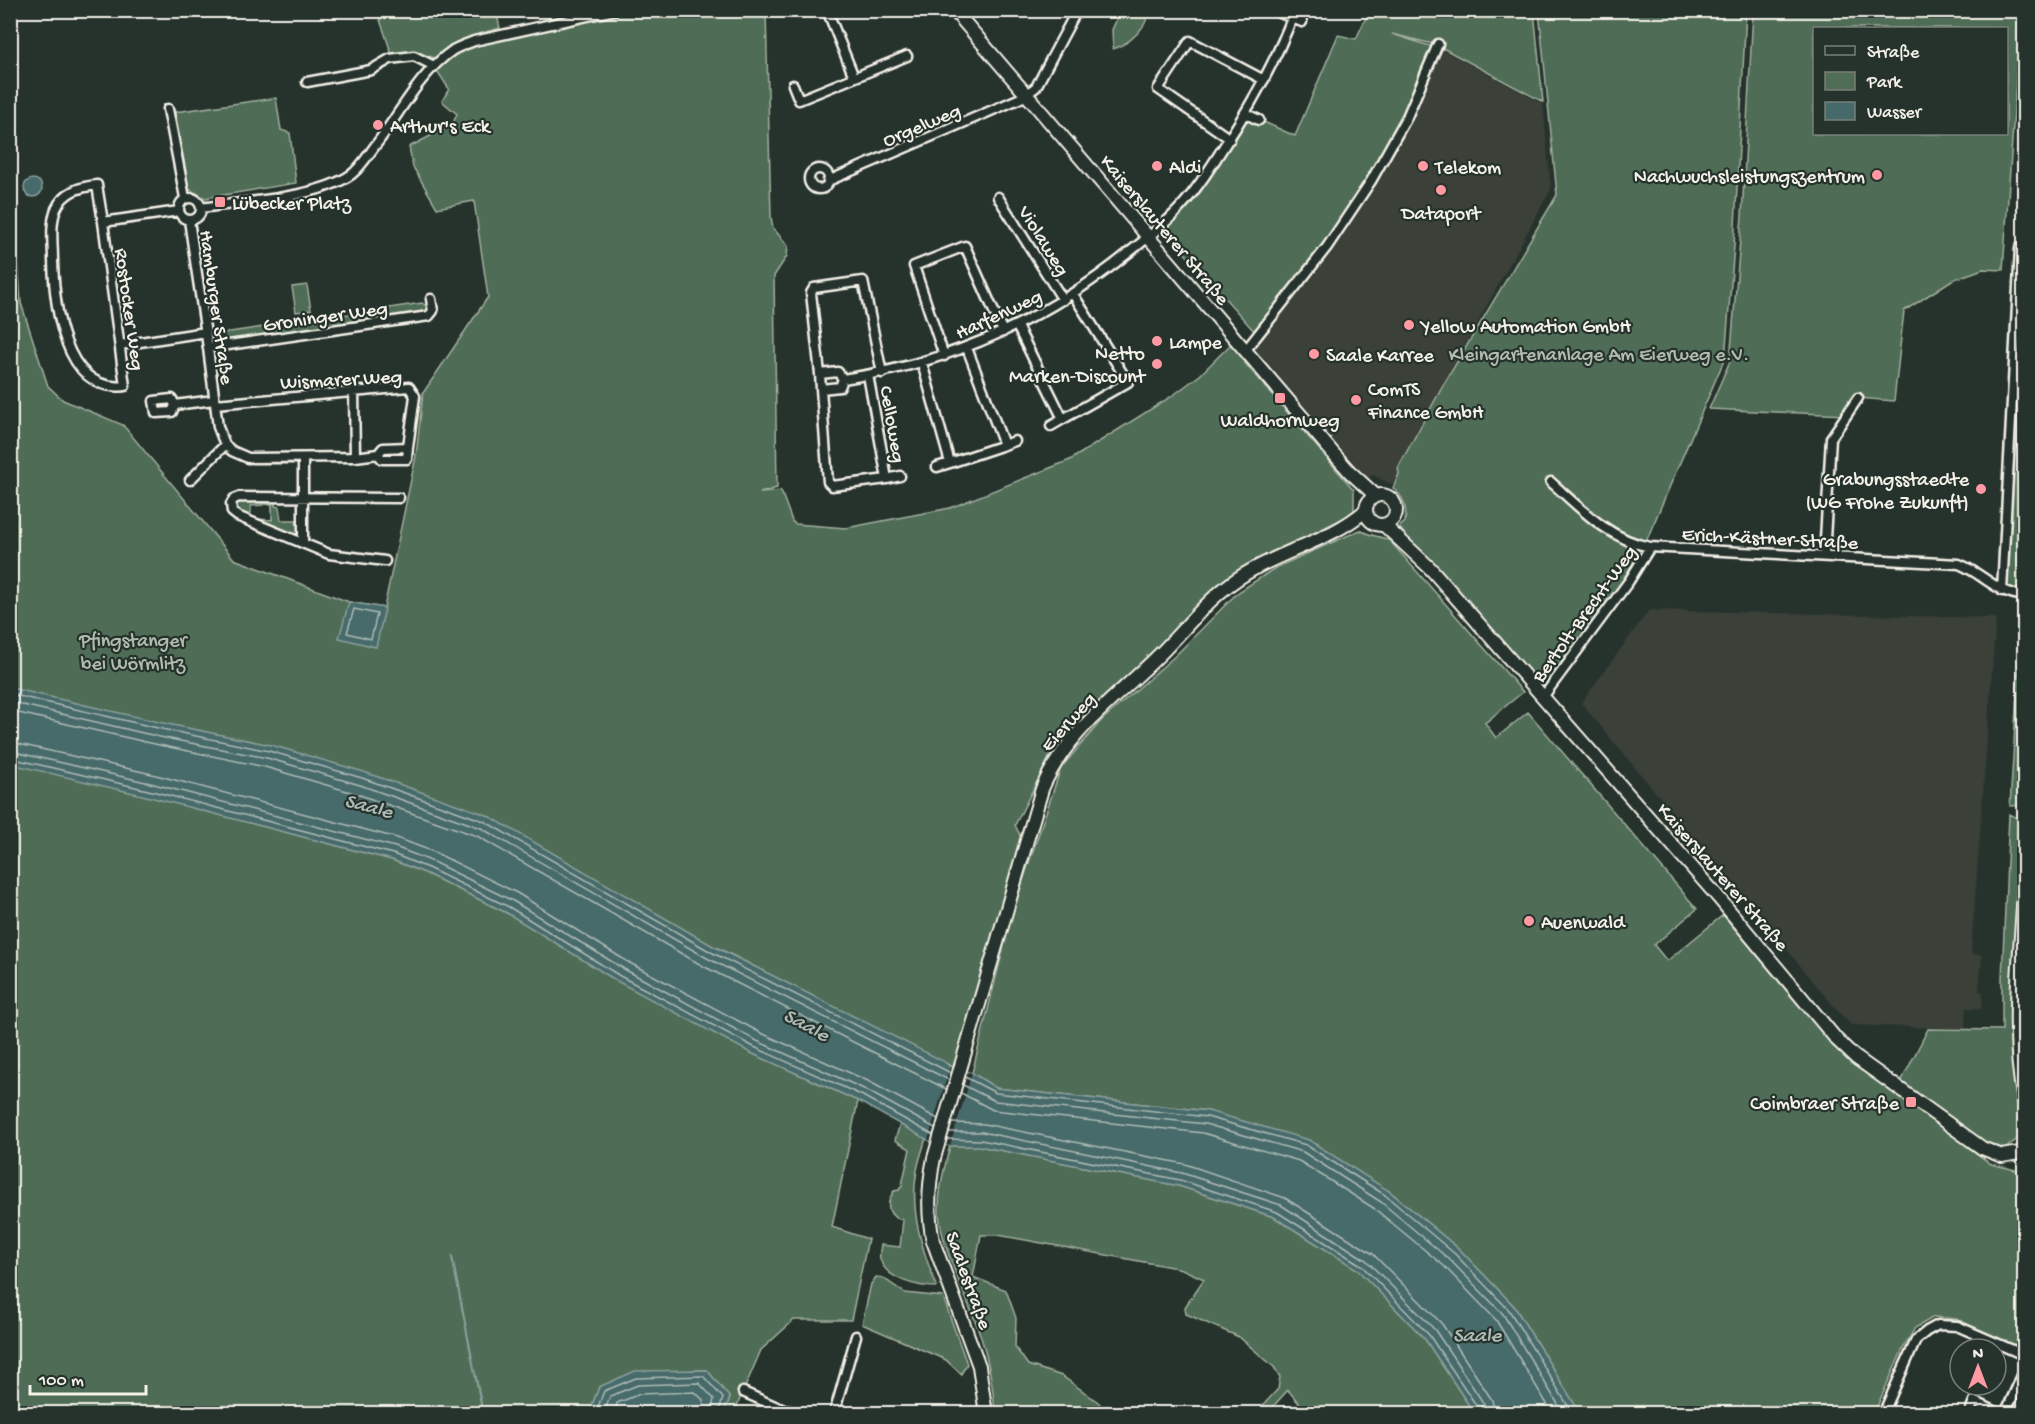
<svg xmlns="http://www.w3.org/2000/svg" width="2035" height="1424" viewBox="0 0 2035 1424" font-family="'Gochi Hand',sans-serif">
<style>
.built{fill:#3a3f39}
.green{fill:#506d56;stroke:#a2af9f;stroke-width:1.5;fill-rule:evenodd}
.water{fill:#466a6a;stroke:#8ca09c;stroke-width:1.5}
.pier{fill:#26332d}
.lines{fill:none;stroke-linecap:round;stroke-linejoin:round}
.shore{stroke:#aebbb6;stroke-width:1.5}
.stream{stroke:#8ca09c;stroke-width:2}
.street-casing{stroke:#f4f1e8;stroke-width:13}
.secondary-casing{stroke:#f4f1e8;stroke-width:16}
.street{stroke:#26332d;stroke-width:8}
.secondary{stroke:#26332d;stroke-width:12}
.poi-dot{fill:#ff9aa2;stroke:#26332d;stroke-width:2}
.labels{text-anchor:middle;stroke-width:4.5;stroke-linejoin:round;paint-order:stroke}
.street-label{font-size:20px;fill:#f4f1e8;stroke:#26332d}
.poi-label{font-size:20px;fill:#f4f1e8;stroke:#26332d;text-anchor:start}
.park-label{font-size:20px;fill:#b2bcae;stroke:#26332d}
.water-label{font-size:21px;font-style:italic;fill:#aebbb6;stroke:#26332d}
</style>
<rect width="100%" height="100%" fill="#26332d"/>
<filter id="ink" filterUnits="userSpaceOnUse"><feTurbulence type="fractalNoise" baseFrequency=".0167" numOctaves="2"/><feDisplacementMap in="SourceGraphic" scale="12" xChannelSelector="R" yChannelSelector="G"/><feConvolveMatrix kernelMatrix="1 2 1 2 8 2 1 2 1" color-interpolation-filters="sRGB"/></filter>
<g filter="url(#ink)">
<path class="built" d="M1441,49L1543,104L1551,189L1401,462L1398,480L1390,484L1373,475L1367,480L1253,349L1407,117Z
M1649,610L1996,618L1971,954L1982,955L1979,991L1983,992L1982,1009L1966,1008L1965,1029L1851,1025L1837,1010L1581,703Z"/>
<path class="green" d="M377,11H496L500,28C473,35 456,40 435,58L412,51L392,55Z
M615,11H766L771,217L773,228L788,246L787,256L774,276L777,488L760,493L781,491L792,521L795,524L846,528L950,508L1070,460L1172,396L1200,375L1235,340L1244,362L1354,490V513L1240,569L1220,584L1158,646L1063,737L1049,758L1015,825L1021,837L955,1068L718,948L413,851L193,808L392,860L425,873L507,913L751,1053L858,1101L832,1227L868,1239L851,1320H794L761,1350L734,1413H723L730,1398L707,1370L635,1372L599,1387L591,1408L594,1413H11L10,183L13,182L21,303L48,386L63,400L123,425L234,559L349,602L384,608L416,456L423,393L488,297L474,201L437,208L413,167L409,147L452,125L457,114L442,101L449,89L434,66L454,50Z
M1120,11H1149C1147,28 1129,44 1113,49L1112,30Z
M1369,11H1534L1543,102L1437,45L1392,34L1433,47L1407,117L1327,247L1263,323L1254,331L1165,231L1174,214L1246,114L1295,136L1338,35L1356,39Z
M1539,11H1746L1734,246L1725,358L1629,581L1543,697L1431,569L1399,527L1405,522C1407,508 1405,498 1393,488L1399,474L1398,468L1401,462L1445,382L1557,195Z
M1753,11H2021L2003,270L1983,269L1952,280L1904,311L1894,401L1858,398L1847,415L1709,409L1730,361L1742,216ZM1814,28H2006V134H1814Z
M276,98L281,130L290,133L296,183L205,198L189,189L175,112Z
M2024,252V591L2005,588Z
M307,285L311,310L296,312L292,287Z
M422,303L428,307V311L423,314L216,344L213,341L214,336L217,334Z
M263,500V505L251,506V518L238,512L236,508L237,504L241,501Z
M265,500H275V506L279,507L281,520H296L297,525L300,526L299,534L294,536L259,522L258,519L272,520V505L265,504Z
M1360,530C1371,537 1382,536 1390,541L1523,692L1485,723L1496,738L1528,712L1697,909L1654,945L1667,961L1723,915L1850,1063L1880,1082L1889,1081L1949,1133L1991,1164L2024,1172V1350L1956,1319L1934,1317L1915,1328L1903,1349L1874,1413H1580L1514,1306L1459,1249L1389,1191L1208,1111L996,1088L972,1073L1013,910L1061,768L1101,721L1176,655L1237,593L1275,568Z
M2023,596L2024,597V805L2010,806Z
M2009,814L2024,821L2021,942L2013,1047L2023,1130L2021,1136L2005,1149L1987,1144L1900,1084L1928,1029L2002,1030V979Z
M900,1124L926,1138C923,1149 919,1159 917,1170C909,1210 922,1250 937,1287C919,1287 886,1280 880,1259C879,1255 880,1250 881,1245L900,1247L903,1220C887,1217 885,1204 894,1191L899,1190L902,1185L910,1149L895,1140Z
M950,1146H979L1179,1186L1274,1217L1357,1269L1425,1339L1474,1413H1307L1288,1390L1267,1413H1256L1278,1389L1280,1377L1274,1367L1239,1337L1186,1314L1185,1307L1204,1279L1182,1269L998,1235H981L973,1277L1006,1290L1016,1318L1015,1347L1028,1365L1062,1376L1098,1402L1109,1413H995C993,1383 987,1352 976,1323C965,1294 941,1245 939,1214C938,1190 944,1169 950,1146Z
M876,1277L883,1278L905,1293L943,1297L967,1364L961,1374L946,1360L862,1324L871,1284Z"/>
<path class="water" d="M24 188a9 9 0 1 1 18 0a9 9 0 1 1-18 0Z
M349,602L385,608L376,647L339,638Z
M11,688L163,723L271,745L364,772L487,815L713,946L945,1062L950,1067L972,1073L996,1088L1208,1111L1309,1140L1389,1191L1459,1249L1514,1306L1580,1413H1474L1425,1339L1357,1269L1274,1217L1179,1186L979,1146H950L928,1140L858,1101L751,1053L617,981L507,913L425,873L392,860L146,796L11,764Z
M707,1370L730,1398L723,1413L594,1414L591,1408L599,1387L635,1371Z"/>
<path class="pier" d="M950,1067L972,1073L950,1146L928,1140Z"/>
<g class="lines">
<path class="shore" d="M354,609L377,614L371,639L347,633Z
M10,694L162,729L269,751L362,778L484,821L711,952L951,1073
M10,702L160,737L267,758L360,785L481,828L707,958L949,1080
M10,711L159,745L265,767L357,794L477,836L703,966L946,1089
M10,742L152,774L397,838L434,852L517,893L628,962L761,1033L868,1081L938,1119
M10,751L150,783L395,847L431,861L513,901L624,969L757,1041L864,1089L935,1128
M10,758L148,790L393,854L428,868L509,907L620,976L754,1047L861,1095L933,1135
M965,1077L996,1093L1207,1117L1306,1145L1385,1195L1455,1254L1509,1310L1573,1414
M963,1085L995,1101L1205,1124L1303,1152L1381,1202L1450,1260L1503,1314L1564,1414
M961,1093L993,1110L1203,1133L1299,1161L1375,1209L1444,1266L1496,1320L1553,1414
M952,1123L984,1124L1185,1164L1285,1198L1373,1254L1442,1324L1492,1400L1495,1414
M949,1132H982L1182,1173L1281,1205L1366,1260L1435,1330L1484,1404L1486,1414
M947,1139L981,1140L1180,1180L1277,1212L1361,1265L1429,1335L1478,1408L1479,1414
M599,1414L598,1407L604,1391L636,1378L703,1376L723,1398L718,1414
M606,1414V1407L610,1396L638,1385L699,1383L714,1399L711,1414
M615,1414L617,1403L640,1394L695,1392L704,1401L702,1414"/>
<path class="stream" d="M452,1257L483,1414"/>
<g class="street-casing">
<path id="street" d="M827,10L854,77
M1273,10L1302,22
M307,82L371,70L390,59L414,56L434,66
M793,85L799,100L907,56
M168,109L185,198
M1246,114L1259,120
M1230,139L1158,89L1190,41L1264,80
M809 179a10 10 0 1 1 20 0a10 10 0 1 1-20 0Z
M828,181L1023,97L1036,87L1077,10
M998,197L1063,300
M179 209a11 11 0 1 1 22 0a11 11 0 1 1-22 0Z
M201,208C242,202 319,198 352,174C362,166 370,152 378,142C401,111 421,72 453,50C460,46 467,44 474,41L615,10
M189,220L208,348L218,427L225,445L232,451L248,458L355,457L378,454L382,459H407L408,447L383,448L378,454
M103,222L97,185C80,187 64,191 56,209C50,225 53,244 53,260C54,302 63,394 125,386L103,222L179,211
M1017,326L1063,419L1128,382L1073,294
M120,345L206,332
M208,348L429,316L433,311L431,299
M1245,351L1327,247L1371,181L1407,117L1438,44
M944,356L914,266L965,246L1003,332
M922,363L950,463L1004,445L967,348
M820,374L811,293L814,288L863,281L882,373
M843,379L840,387L821,389L820,374L838,372L843,379C949,363 1044,321 1127,254C1143,241 1161,228 1175,213C1193,195 1207,173 1221,151C1250,107 1277,60 1295,10
M821,389L828,482L832,486L887,479L868,375
M354,391L355,457
M215,404L409,387L415,396L408,447
M175,405L172,399L154,401L156,413L172,412L175,405L214,400
M1051,426L1063,419
M1004,445L1015,441
M303,458V543
M937,467L950,463
M887,479L900,476
M190,480L225,445
M1551,482C1580,508 1610,540 1650,547L1959,564C1984,574 1994,592 2024,596
M1824,556L1831,438L1858,398
M385,561L329,554L237,516L232,512L231,504L234,499L239,497L399,498
M2002,591L2020,248
M1543,697L1629,581L1650,547
M743,1392L777,1407L800,1414
M834,1414L856,1336
M1883,1414L1916,1340L1927,1331L1938,1325L1957,1326L2024,1355
M1969,1414L1974,1401L2001,1414
M2005,1414L2024,1371"/>
</g>
<g class="secondary-casing">
<path id="secondary" d="M954,10L1333,453L1350,472L1376,496
M1366 510a15 15 0 1 1 30 0a15 15 0 1 1-30 0Z
M1384,525L1431,569L1718,897L1837,1040L1855,1057L1982,1148L2002,1156L2024,1152
M2024,892C2020,961 2010,1032 2024,1100
M986,1414L979,1366L933,1241C927,1212 928,1187 934,1158L1042,789C1067,729 1122,694 1165,649C1191,622 1213,593 1245,574C1283,550 1332,540 1366,510"/>
</g>
<use href="#street" class="street"/>
<use href="#secondary" class="secondary"/>
</g>
</g>
<g class="poi-dot">
<circle cx="378" cy="125" r="6"/>
<circle cx="1157" cy="166" r="6"/>
<circle cx="1423" cy="166" r="6"/>
<circle cx="1877" cy="175" r="6"/>
<circle cx="1441" cy="190" r="6"/>
<rect x="214" y="196" width="12" height="12" rx="3"/>
<circle cx="1409" cy="325" r="6"/>
<circle cx="1157" cy="341" r="6"/>
<circle cx="1314" cy="354" r="6"/>
<circle cx="1157" cy="364" r="6"/>
<rect x="1274" y="392" width="12" height="12" rx="3"/>
<circle cx="1356" cy="400" r="6"/>
<circle cx="1981" cy="489" r="6"/>
<circle cx="1529" cy="921" r="6"/>
<rect x="1905" y="1096" width="12" height="12" rx="3"/>
</g>
<g class="labels">
<g class="street-label">
<text transform="translate(921 124) rotate(-23)" y="7">Orgelweg</text>
<text transform="translate(1166 229) rotate(50)" y="7">Kaiserslauterer Straße</text>
<text transform="translate(1045 240) rotate(58)" y="7">Violaweg</text>
<text transform="translate(218 307) rotate(82)" y="7">Hamburger Straße</text>
<text transform="translate(131 309) rotate(82)" y="7">Rostocker Weg</text>
<text transform="translate(998 313) rotate(-25)" y="7">Harfenweg</text>
<text transform="translate(325 315) rotate(-8)" y="7">Groninger Weg</text>
<text transform="translate(341 378) rotate(-3)" y="7">Wismarer Weg</text>
<text transform="translate(894 424) rotate(80)" y="7">Celloweg</text>
<text transform="translate(1770 537) rotate(3)" y="7">Erich-Kästner-Straße</text>
<text transform="translate(1583 613) rotate(-54)" y="7">Bertolt-Brecht-Weg</text>
<text transform="translate(1067 721) rotate(-48)" y="7">Eierweg</text>
<text transform="translate(1724 876) rotate(49)" y="7">Kaiserslauterer Straße</text>
<text transform="translate(970 1280) rotate(70)" y="7">Saalestraße</text>
</g>
<g class="poi-label">
<text x="390" y="132">Arthur's Eck</text>
<text x="1169" y="173">Aldi</text>
<text x="1435" y="173">Telekom</text>
<text x="1865" y="182" text-anchor="end">Nachwuchsleistungszentrum</text>
<text x="232" y="209">Lübecker Platz</text>
<text x="1441" y="219" text-anchor="middle">Dataport</text>
<text x="1421" y="332">Yellow Automation GmbH</text>
<text x="1169" y="348">Lampe</text>
<text x="1145" y="359" text-anchor="end">Netto<tspan x="1145" dy="23">Marken-Discount</tspan></text>
<text x="1326" y="361">Saale Karree</text>
<text x="1368" y="395">ComTS<tspan x="1368" dy="23">Finance GmbH</tspan></text>
<text x="1280" y="426" text-anchor="middle">Waldhornweg</text>
<text x="1969" y="485" text-anchor="end">Grabungsstaedte<tspan x="1969" dy="23">(WG Frohe Zukunft)</tspan></text>
<text x="1541" y="928">Auenwald</text>
<text x="1899" y="1109" text-anchor="end">Coimbraer Straße</text>
</g>
<g class="park-label">
<text x="1599" y="360">Kleingartenanlage Am Eierweg e.V.</text>
<text x="133" y="646">Pfingstanger<tspan x="133" dy="23">bei Wörmlitz</tspan></text>
</g>
<g class="water-label">
<text transform="translate(369 805) rotate(15)" y="7">Saale</text>
<text transform="translate(807 1024) rotate(28)" y="7">Saale</text>
<text x="1477" y="1341">Saale</text>
</g>
</g>
<rect width="2035" height="1424" fill="none" stroke="#26332d" stroke-width="36"/>
<rect x="18" y="18" width="1999" height="1388" fill="none" stroke="#f4f1e8" stroke-width="2" filter="url(#ink)"/>
<rect x="1813" y="27" width="195" height="108" fill="#26332d" stroke="#787f78" stroke-width="1.5"/>
<rect x="1825" y="46" width="30" height="9" fill="#26332d" stroke="#787f78" stroke-width="1.5"/>
<text x="1867" y="57" font-size="18" fill="#f4f1e8">Straße</text>
<rect x="1825" y="72" width="30" height="18" fill="#506d56" stroke="#787f78" stroke-width="1.5"/>
<text x="1867" y="87" font-size="18" fill="#f4f1e8">Park</text>
<rect x="1825" y="102" width="30" height="18" fill="#466a6a" stroke="#787f78" stroke-width="1.5"/>
<text x="1867" y="117" font-size="18" fill="#f4f1e8">Wasser</text>
<g transform="translate(1978 1367)"><circle r="28" fill="#26332d" stroke="#787f78" stroke-width="1.5"/>
<path d="M0-4.5L10 22L0 15L-10 22Z" fill="#ff9aa2"/>
<text y="-9" font-size="16" font-weight="bold" text-anchor="middle" fill="#f4f1e8">N</text>
</g>
<path d="M30 1385v9h116v-9" fill="none" stroke="#f4f1e8" stroke-width="3"/>
<text x="39" y="1385" font-size="18" fill="#f4f1e8" stroke="#26332d" stroke-width="4.5" paint-order="stroke">100 m</text>
</svg>
